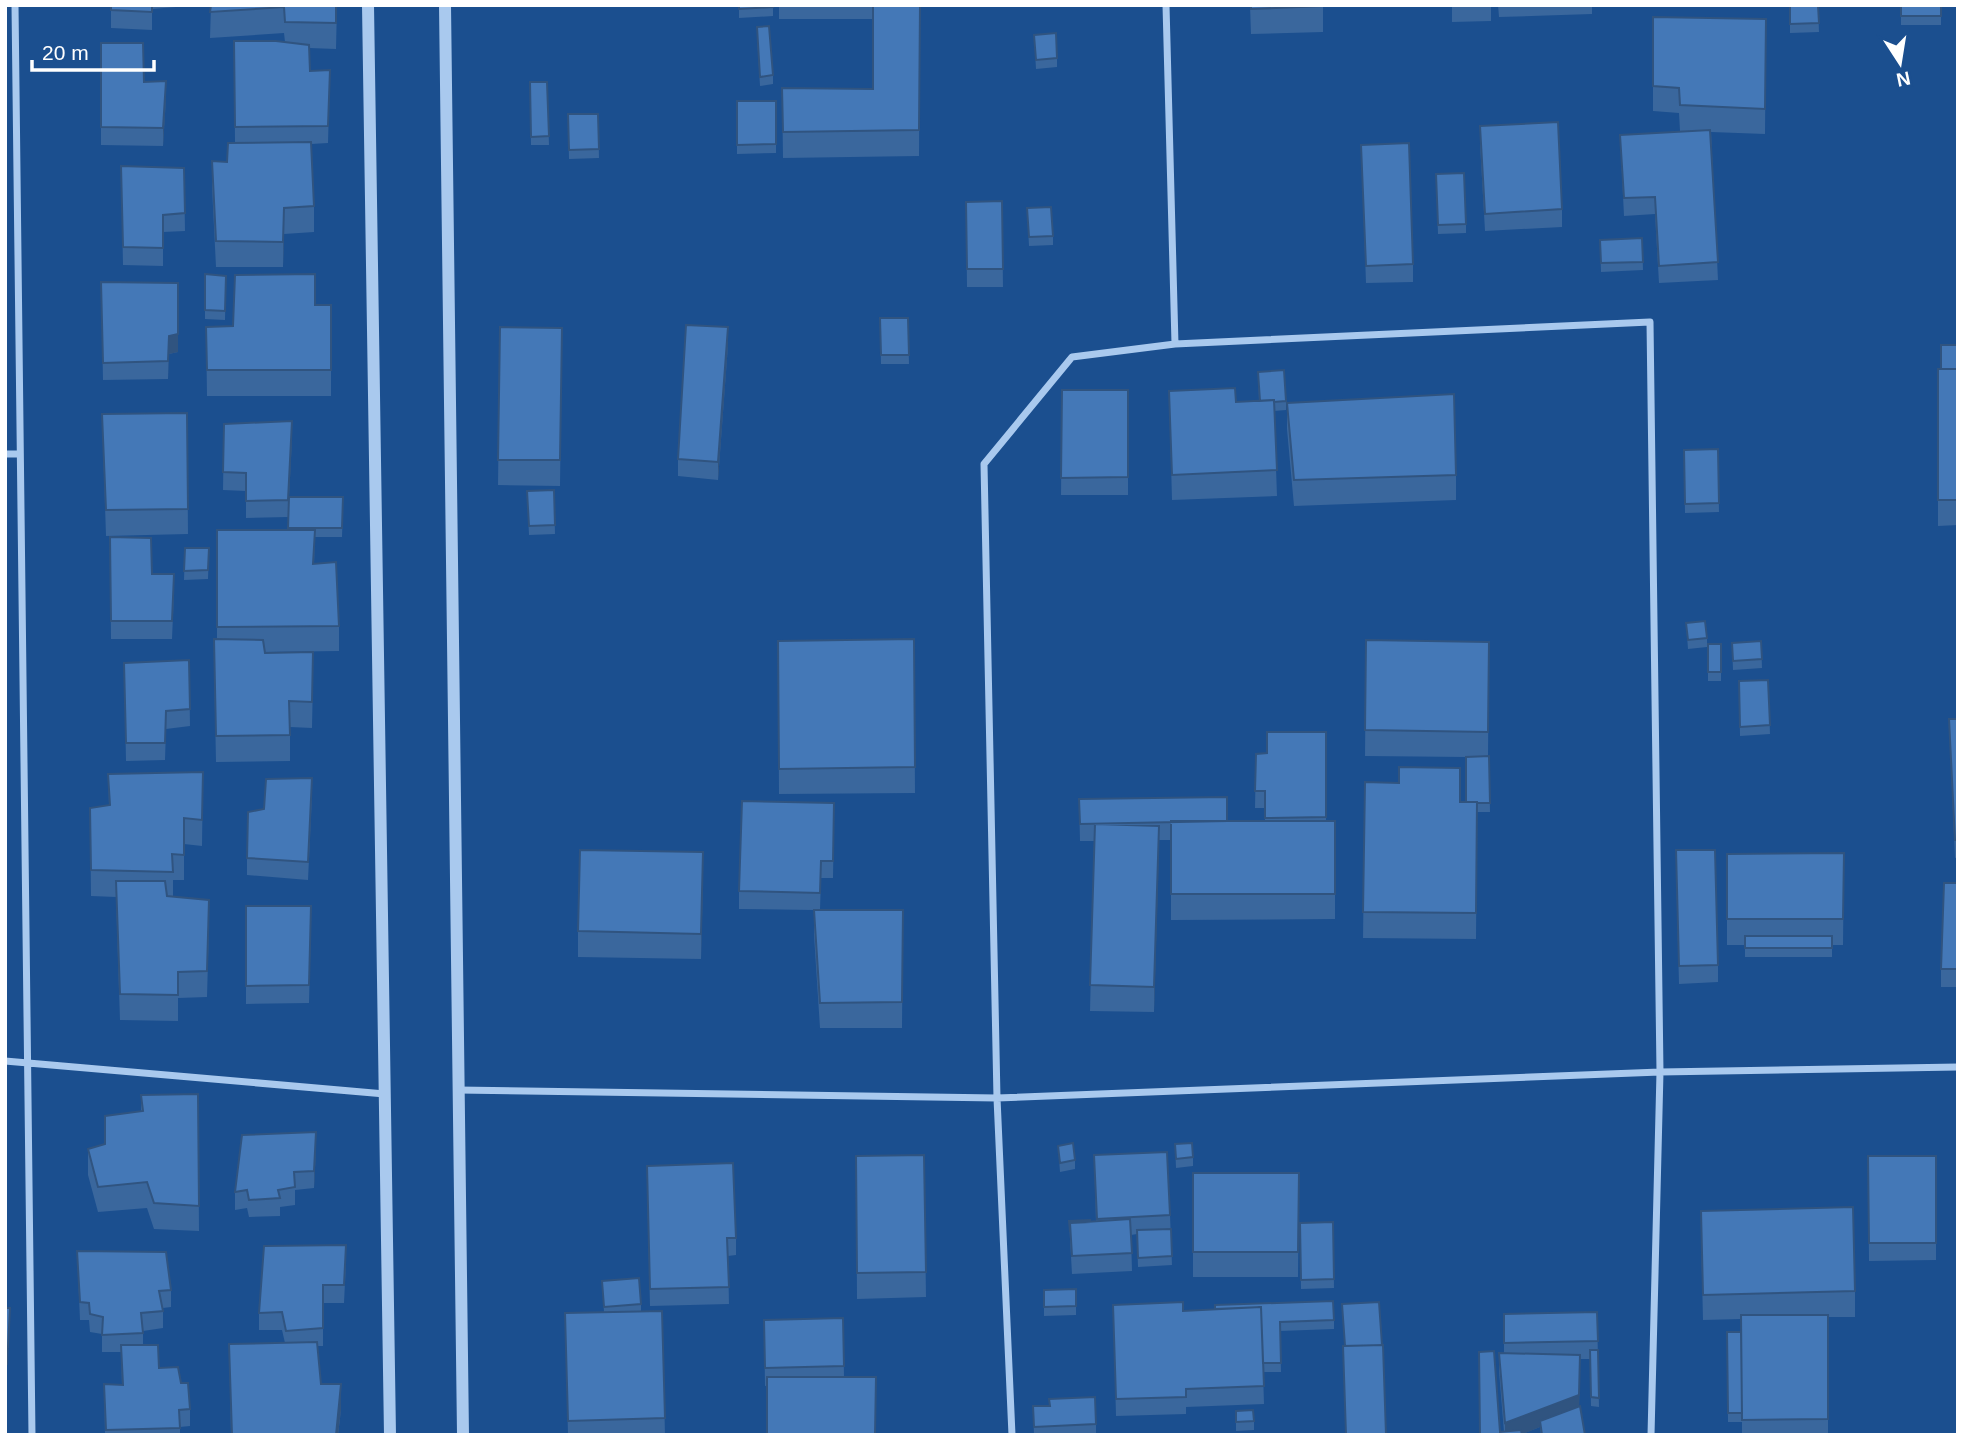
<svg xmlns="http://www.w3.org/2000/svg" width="1963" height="1440" viewBox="0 0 1963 1440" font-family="Arial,sans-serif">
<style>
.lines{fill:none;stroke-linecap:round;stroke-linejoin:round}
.minor{stroke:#a9c9ee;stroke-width:7}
.tertiary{stroke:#a9c9ee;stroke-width:12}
.wall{fill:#3a679d}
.shaded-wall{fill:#305480}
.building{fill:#4478b7;stroke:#305480;stroke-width:2}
</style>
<rect width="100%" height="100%" fill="#1b4f8f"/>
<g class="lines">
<path class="minor" d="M15,5L32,1435
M1166,5L1175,344
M5,454H19
M5,1061L385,1094
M458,1090L997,1098L1660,1072L1958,1067
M1012,1435L997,1098L984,464L1072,357L1175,344L1650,322L1660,1072L1651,1435"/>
<path class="tertiary" d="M368,5L390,1435
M445,5L463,1435"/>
</g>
<path class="wall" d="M111,5H188V6L152,9V30L111,28Z
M211,5H337L336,49L309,48L310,71L330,70L328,143L311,144L314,206V232L284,234L283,267H216L212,187V161L227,162L235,143L234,41L285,42L284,33L210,38Z
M739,5H773V16L739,18Z
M779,5H920L919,156L783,158L782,88L873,89V19H779Z
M1250,5H1323V32L1251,34Z
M1452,5H1491V21L1452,22Z
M1498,5H1592V14L1499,17Z
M1790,5H1818L1819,32L1790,33Z
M1901,5H1941V25H1901Z
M1653,17L1766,19L1765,134L1711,132L1718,280L1659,283L1655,214L1624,216L1620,135L1685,131H1680L1679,113L1653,111Z
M1034,35L1057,58V67L1036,69Z
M757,36L773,75V84L760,86Z
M101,43L144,82L166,98L163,146L101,145Z
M530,82H547L549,145H531Z
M737,101H776V153L737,154Z
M568,114H598L599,158L569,159Z
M1480,126L1562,209V227L1485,231L1480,144Z
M1361,145L1413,264V282L1366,283Z
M121,166L184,168L185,231L163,232V266L123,265Z
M1436,174L1466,224V233L1438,234Z
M1002,201L1003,287H967L966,202Z
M1027,208L1053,236V245L1029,246Z
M1642,238L1643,270L1601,272L1600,240Z
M205,274L226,276L225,320L205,319Z
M101,282L178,352L169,354L168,379L103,380Z
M315,305H331V396H207L206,327L233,326Z
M880,318H908L909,364H881Z
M500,327L562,328L560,486L498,485Z
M728,345L718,480L678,476V459Z
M1958,345V525L1938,526V369H1941Z
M1258,372L1286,401V410L1274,411L1277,496L1172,500L1169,391L1236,402L1259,401Z
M1062,390H1128V495H1061Z
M1287,403L1456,475V500L1294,506L1287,429Z
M187,413L188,534L106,536L102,414Z
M224,424L292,439L289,497L343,506L342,537H315L314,564L339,626V651L265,652V653L313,678L312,728L290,727V761L216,762L214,665L217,639V530H288L289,512L288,517L246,518V491L223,490Z
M1718,449L1719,512L1685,513L1684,450Z
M554,490L555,534L529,535L527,491Z
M110,537L174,592L172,639H111Z
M185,548H209L208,579L184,580Z
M1686,623L1707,638V647L1688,649Z
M914,639L915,793L779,794L778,641Z
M1366,640L1489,642L1488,756H1489L1490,812H1477L1476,939L1363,938L1365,782L1460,802H1466V757L1365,756Z
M1761,641L1762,668L1733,670L1732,643Z
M1708,644H1721V681H1708Z
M189,660L190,726L166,729L165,760L126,761L124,663Z
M1768,680L1770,734L1740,736L1739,681Z
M1949,719H1958V857L1955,858Z
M1326,732V821H1335V919L1171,920V840H1159L1154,1012L1090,1011L1094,841H1080L1079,799L1227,821H1265V808H1255L1256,754L1267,753Z
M203,772L202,846L184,844V880H173V897L209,926L207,997L178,998V1021L120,1020L116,897L91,896L90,808L109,805L108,774Z
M312,795L308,880L247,875V858L264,809Z
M834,821L833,878H821L820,910H903L902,1028H820L814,935V910L739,909V891Z
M1844,853L1843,945H1832V957H1745V945H1727V854Z
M1676,868L1718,965V982L1679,984Z
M703,878L701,959L578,957V931Z
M1958,883V987H1941V969Z
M246,906L311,924L309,1003L246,1004Z
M198,1094L199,1231L154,1229L147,1208L98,1212L88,1175V1149L105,1144L141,1111V1095Z
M1175,1144L1193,1157V1166L1176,1168Z
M1058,1146L1075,1160V1169L1060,1172Z
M316,1149L314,1188L295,1190V1205L280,1207V1216L249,1217L247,1208L235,1210V1192Z
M924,1155L926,1297L857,1299L856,1156Z
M1094,1155L1170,1215L1172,1265L1138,1267L1137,1234L1131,1235L1132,1271L1072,1274L1069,1221L1096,1222Z
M1868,1156H1936V1260L1869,1261Z
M1193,1173H1299L1298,1277H1193Z
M647,1184L736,1238V1255L728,1256L729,1304L650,1306Z
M1333,1222L1334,1288L1301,1289L1300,1223Z
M1701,1236L1855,1291V1317H1828V1435H1742V1422H1728L1727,1332H1741V1319L1703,1320Z
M77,1251L171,1290V1307L163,1308V1328L143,1331V1345L159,1368L181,1383L190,1409V1426L180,1427V1435H105L104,1384L122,1385L121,1352H102V1334L90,1332L89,1320H80Z
M346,1262L344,1303H323V1346H317L321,1384L341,1410L338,1435H231L229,1344L285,1343L282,1330H259V1313Z
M602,1281L641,1304V1311H662L665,1435H568L565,1313L604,1312Z
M1044,1290L1076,1306V1315L1044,1316Z
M1113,1305L1183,1311L1334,1320V1329L1280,1331L1281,1372H1263L1264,1404L1186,1407V1414L1116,1416Z
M1597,1312L1599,1407L1591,1406L1590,1359H1580L1579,1406L1585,1435H1541L1540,1427L1522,1434L1500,1432H1504L1499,1371V1353H1504V1314Z
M843,1318L844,1377L765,1386L764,1320Z
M1049,1399L1096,1424V1433L1034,1435L1033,1406H1049Z
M1236,1411L1254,1421V1430L1236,1431Z"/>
<path class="shaded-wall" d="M166,81V98L163,146V128Z
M284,208V234L283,267V242Z
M178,283V352L169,354L168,379L169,336Z
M728,327V345L718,480V462Z
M292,421V439L288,517V500Z
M1159,826V852L1154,1012V987Z
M703,852V878L701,959V934Z
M316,1132V1149L314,1188V1171Z
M10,1308L8,1365H5V1348Z
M1580,1372L1579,1413L1540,1421V1427L1520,1435H1505V1423Z
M341,1384V1410L338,1435H336Z"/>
<path class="building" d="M111,5H152V12L111,10Z
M211,5H336V23L285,22L284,7L210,12Z
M739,5H773V7L739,9Z
M873,5H920L919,130L783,132L782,88L873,89Z
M1251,5H1323V6L1251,9Z
M1790,5H1818L1819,23L1790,24Z
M1901,5H1941V16H1901Z
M1653,17L1766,19L1765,109L1680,105L1679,88L1653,86Z
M769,26L773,75L760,77L757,27Z
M1056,33L1057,58L1036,60L1034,35Z
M234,41H276L309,45L310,71L330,70L328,126L235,127Z
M101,43H143L144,82L166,81L163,128L101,127Z
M530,82H547L549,136L531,137Z
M737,101H776V144L737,145Z
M568,114H598L599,149L569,150Z
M1558,122L1562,209L1485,214L1480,126Z
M1710,130L1718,262L1659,266L1655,197L1624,198L1620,135Z
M311,142L314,206L284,208L283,242L216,241L212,161L227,162L228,143Z
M1409,143L1413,264L1366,266L1361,145Z
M121,166L184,168L185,213L163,215V248L123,247Z
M1464,173L1466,224L1438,225L1436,174Z
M1002,201L1003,269H967L966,202Z
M1051,207L1053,236L1029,237L1027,208Z
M1642,238L1643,262L1601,263L1600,240Z
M205,274L226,276L225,311L205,310Z
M315,274V305H331V370H207L206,327L233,326L235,275Z
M101,282L178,283V334L169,336L168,361L103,363Z
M880,318H908L909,355H881Z
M686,325L728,327L718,462L678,459Z
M500,327L562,328L560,460H498Z
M1941,345H1958V369H1941Z
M1938,369H1958V500H1938Z
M1284,370L1286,401L1274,402V400L1260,401L1258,372Z
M1235,388L1236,402L1274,400L1277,470L1172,475L1169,391Z
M1062,390H1128V477L1061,478Z
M1454,394L1456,475L1294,480L1287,403Z
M187,413L188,509L106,510L102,414Z
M292,421L288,500L246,501V473L223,472L224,424Z
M1718,449L1719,503L1685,504L1684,450Z
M554,490L555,525L529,526L527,491Z
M289,497H343L342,528H288Z
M217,530H315L313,564L336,562L339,626L217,627Z
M110,537L151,538L152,574H174L172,621H111Z
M185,548H209L208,570L184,571Z
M1705,621L1707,638L1688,640L1686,623Z
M214,639L263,640L265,653L313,652L312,702L289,701L290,735L216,736Z
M914,639L915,767L779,769L778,641Z
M1366,640L1489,642L1488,732L1365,730Z
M1761,641L1762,659L1733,661L1732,643Z
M1708,644H1721V672H1708Z
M189,660L190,709L166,711L165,743H126L124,663Z
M1768,680L1770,725L1740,727L1739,681Z
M1949,719H1958V840H1955Z
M1267,732H1326V817L1265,818V791H1255L1256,754L1267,753Z
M1489,756L1490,803H1477V802H1466V757Z
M1399,767L1460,768V802H1477L1476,913L1363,912L1365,782L1399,783Z
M203,772L202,820L184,818V855L172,854L173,872L91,870L90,808L110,805L108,774Z
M312,778L308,862L247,858L248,812L264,809L266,779Z
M1227,797V821L1080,824L1079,799Z
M742,801L834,803L833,861H821L820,893L739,891Z
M1171,821H1335V894H1171Z
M1095,824L1159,826L1154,987L1090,985Z
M580,850L703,852L701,934L578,931Z
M1676,850H1715L1718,965L1679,966Z
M1844,853L1843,919H1727V854Z
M116,881H165L167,896L209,900L207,971L178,972V995L120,994Z
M1944,883H1958V969H1941Z
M246,906H311L309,985L246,986Z
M814,910H903L902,1002L820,1003Z
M1745,936H1832V948H1745Z
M198,1094L199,1206L154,1203L147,1182L98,1187L88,1149L105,1144V1116L143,1111L141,1095Z
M316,1132L314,1171L294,1172L295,1187L278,1190L280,1198L249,1200L247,1190L235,1192L242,1135Z
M1073,1143L1075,1160L1060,1163L1058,1146Z
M1192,1143L1193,1157L1176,1159L1175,1144Z
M1167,1152L1170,1215L1097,1219L1094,1155Z
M924,1155L926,1272L857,1273L856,1156Z
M1868,1156H1936V1243H1869Z
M733,1163L736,1238H727L729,1287L650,1289L647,1166Z
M1193,1173H1299L1298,1252H1193Z
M1853,1207L1855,1291L1703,1295L1701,1211Z
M1130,1219L1132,1253L1072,1256L1070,1223Z
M1090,1220V1222L1070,1223V1232L1069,1221Z
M1333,1222L1334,1279L1301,1280L1300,1223Z
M1171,1229L1172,1256L1138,1258L1137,1230Z
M346,1245L344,1285H323V1328L286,1331L282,1312L259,1313L264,1246Z
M77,1251L166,1252L171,1290L159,1291L163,1311L141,1313L143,1333L102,1335L103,1317L90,1314L89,1303L80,1302Z
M639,1278L641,1304L604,1307L602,1281Z
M1076,1289V1306L1044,1307V1290Z
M1333,1301L1334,1320L1280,1322L1281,1363H1263L1261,1307L1215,1309V1305Z
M1183,1302V1311L1261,1307L1264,1386L1186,1389V1397L1116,1399L1113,1305Z
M1379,1302L1382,1345L1345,1346L1342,1304Z
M5,1308H10L8,1347L5,1348Z
M662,1311L665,1418L568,1421L565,1313Z
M1597,1312L1598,1341L1504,1343V1314Z
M1741,1315H1828V1419L1742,1420Z
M843,1318L844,1366L765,1368L764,1320Z
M1727,1332H1741L1742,1413H1728Z
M317,1342L321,1384H341L336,1435H232L229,1344Z
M121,1345H158L159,1368L178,1367L181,1383H188L190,1409L179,1410L180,1428L106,1430L104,1384L123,1385Z
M1383,1345L1386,1435H1346L1343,1346Z
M1590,1350H1598L1599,1398L1591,1397Z
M1494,1351L1500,1432L1521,1430L1522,1435H1480L1479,1352Z
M1499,1353L1580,1355L1579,1395L1505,1423Z
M767,1377H876L875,1435H767Z
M1095,1397L1096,1424L1034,1427L1033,1406H1050L1049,1399Z
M1580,1406L1585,1435H1542L1540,1421Z
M1253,1410L1254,1421L1236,1422V1411Z"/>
<rect width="1963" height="1440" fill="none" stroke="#ffffff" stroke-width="14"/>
<g transform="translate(1900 63) rotate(168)" stroke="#1b4f8f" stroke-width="5" paint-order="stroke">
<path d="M0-5L12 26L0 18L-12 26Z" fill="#ffffff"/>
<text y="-10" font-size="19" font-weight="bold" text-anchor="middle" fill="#ffffff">N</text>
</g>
<path d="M32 60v10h122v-10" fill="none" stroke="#ffffff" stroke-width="3.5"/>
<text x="42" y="60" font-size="21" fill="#ffffff" stroke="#1b4f8f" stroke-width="5" paint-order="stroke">20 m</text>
</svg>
